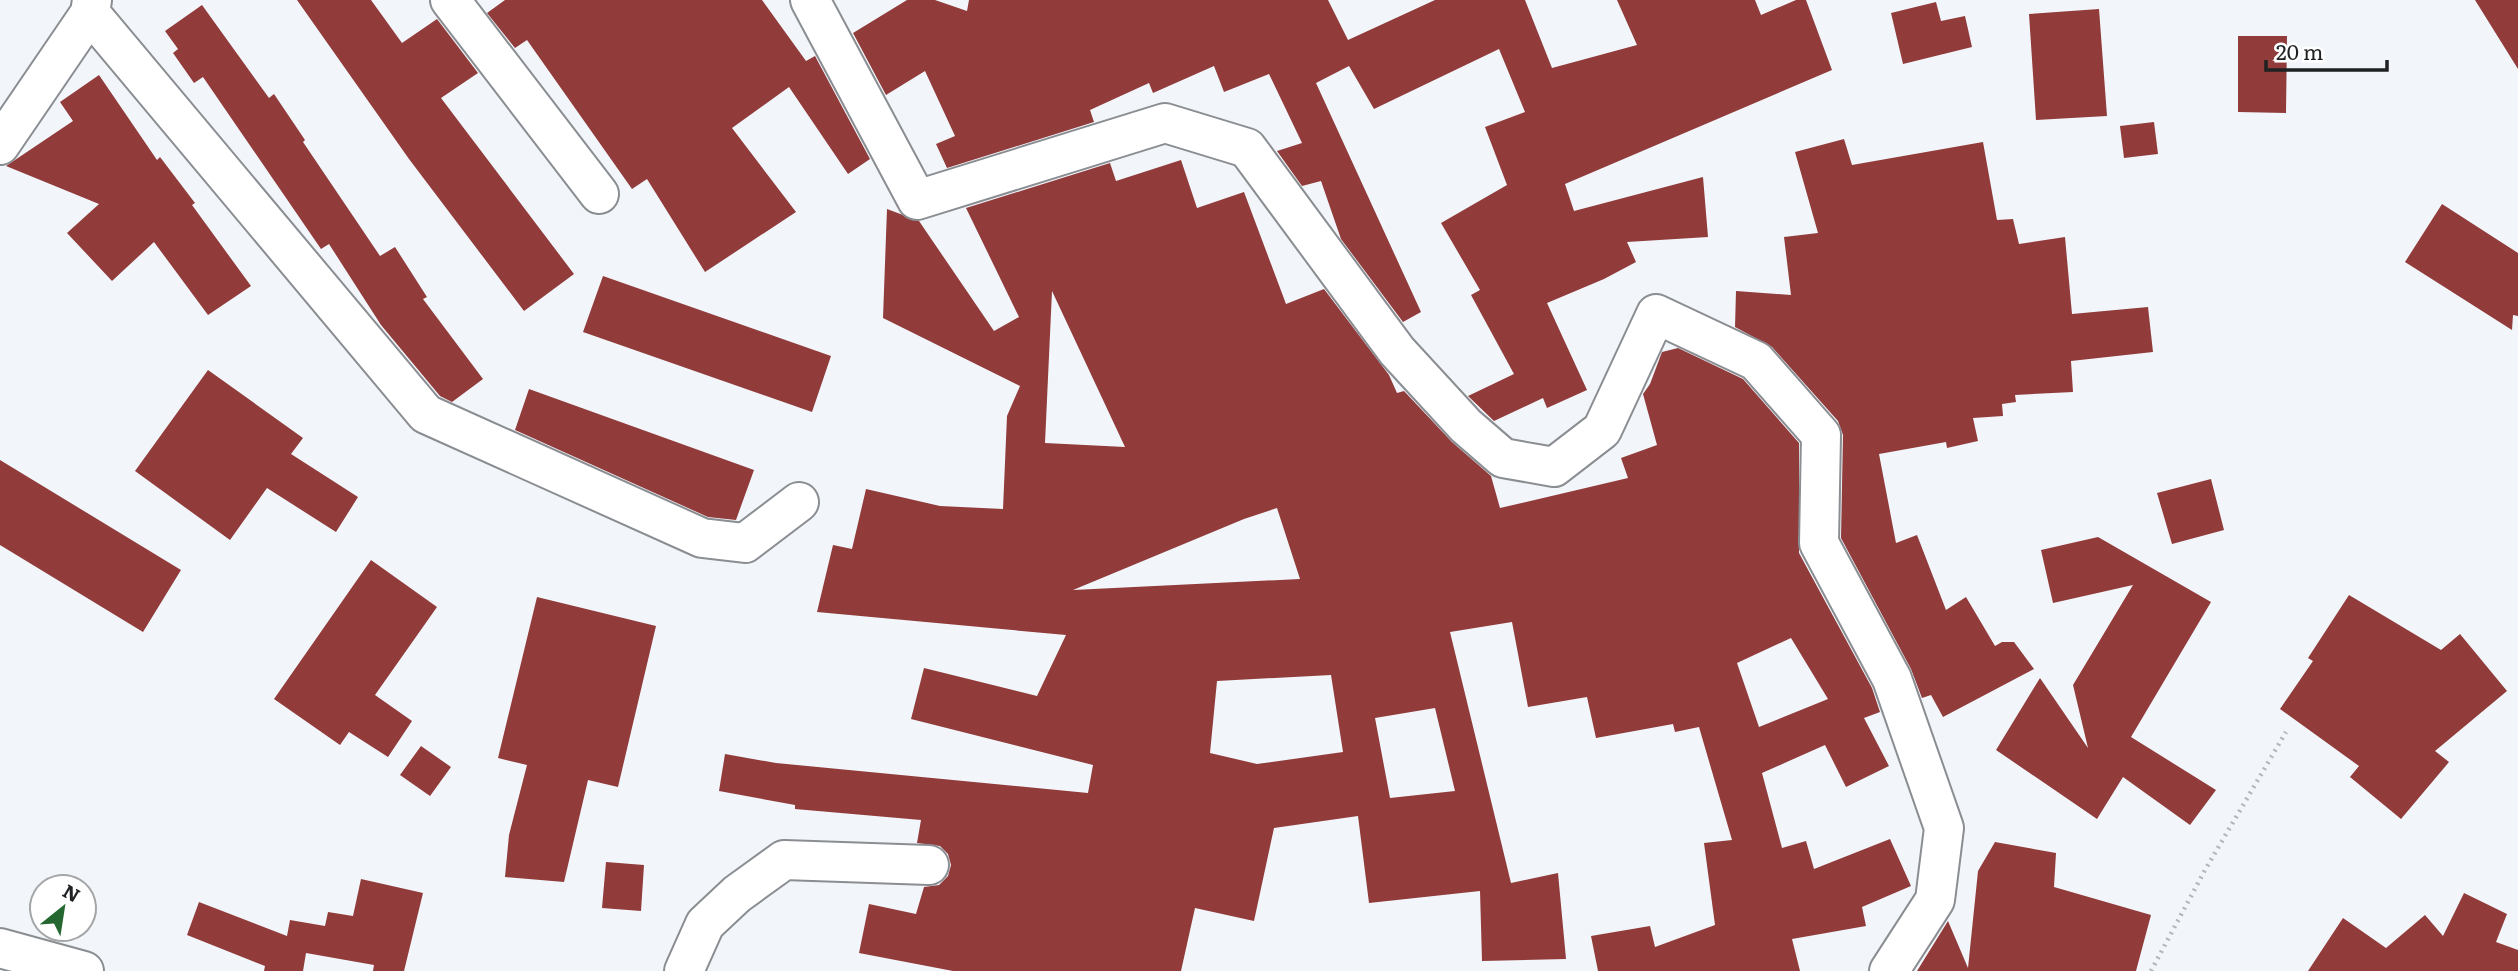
<svg xmlns="http://www.w3.org/2000/svg" width="2518" height="971" viewBox="0 0 2518 971" font-family="Literata,serif">
<style>
.building{fill:#913b3b;fill-rule:evenodd}
.lines{fill:none;stroke-linecap:round;stroke-linejoin:round}
.minor-casing{stroke:#8a8d91;stroke-width:42}
.path{stroke:#b2b6b9;stroke-width:4.5;stroke-dasharray:2 5;stroke-linecap:butt}
.minor{stroke:#fff;stroke-width:38}
</style>
<rect width="100%" height="100%" fill="#f2f6fa"/>
<path class="building" d="M297,0H371L402,43L437,19L478,73L441,98L574,274L524,311L409,159Z
M505,0H762L806,61L815,56L870,159L848,174L789,87L732,128L796,212L705,272L647,179L632,189L527,40L515,48L487,13Z
M907,0H935L967,11L969,0H1328L1348,40L1435,0H1525L1552,68L1637,45L1617,0H1755L1761,15L1796,0H1806L1832,70L1565,184L1574,211L1703,177L1708,237L1627,242L1636,262L1604,279L1547,303L1587,390L1547,408L1543,398L1494,421L1468,396L1514,374L1471,295L1480,290L1441,223L1507,185L1485,127L1525,112L1499,49L1374,109L1349,66L1316,83L1421,312L1403,322L1341,239L1321,181L1302,186L1277,151L1302,143L1269,74L1224,92L1214,66L1153,93L1149,83L1090,110L1094,122L947,168L936,144L955,136L925,71L886,95L853,33Z
M2475,0H2518V69Z
M1936,2L1941,21L1965,16L1972,47L1903,64L1891,13Z
M202,5L269,98L274,94L305,140L303,142L380,256L395,247L427,297L423,299L483,379L452,402L440,396L381,325L329,244L321,249L203,77L194,83L173,53L178,49L165,31Z
M2099,9L2107,116L2036,120L2029,14Z
M2238,36H2287L2286,113L2238,112Z
M99,75L157,160L160,157L195,203L192,205L251,286L208,315L154,242L112,281L67,233L99,204L6,166L73,121L60,102Z
M2154,122L2158,154L2124,158L2120,126Z
M1844,139L1852,165L1983,142L1997,220L2013,219L2019,244L2065,237L2072,314L2148,307L2153,352L2071,361L2073,392L2015,395L2016,402L2002,404L2003,416L1973,418L1978,441L1947,448L1946,442L1879,454L1896,543L1917,535L1946,610L1966,597L1995,646L2002,642H2014L2034,669L1943,717L1931,695L1922,698L1911,669L1841,538L1843,435L1838,421L1772,347L1735,327L1736,291L1791,295L1784,237L1818,233L1795,152Z
M1181,160L1197,208L1244,192L1286,304L1324,289L1389,375L1397,393L1404,391L1452,442L1491,476L1500,508L1628,478L1621,458L1657,445L1643,394L1650,384L1662,352L1678,348L1743,379L1799,443V553L1872,688L1880,712L1864,718L1889,766L1846,787L1825,745L1762,773L1782,848L1806,841L1814,869L1890,839L1911,886L1862,907L1866,926L1792,939L1800,971H1598L1591,936L1650,926L1655,947L1715,925L1704,843L1732,840L1699,727L1675,732L1673,724L1596,738L1587,697L1528,707L1512,622L1450,632L1511,883L1558,873L1566,959L1482,961L1480,891L1369,903L1358,816L1274,828L1254,921L1195,908L1181,971H953L859,953L869,904L916,914L924,887L939,885L948,876L951,865L948,854L940,846L917,843L921,820L795,809V805L719,791L725,754L776,763L1088,793L1093,765L911,719L924,668L1037,696L1066,635L817,612L833,545L852,549L866,489L940,506L1003,509L1007,416L1020,386L883,318L887,209L919,221L994,331L1019,317L966,208L1110,163L1116,181ZM1052,291L1125,447L1045,443ZM1277,508L1300,579L1073,590L1244,519ZM1791,638L1828,699L1759,727L1737,663ZM1331,675L1343,752L1257,764L1210,753L1217,681ZM1435,708L1455,791L1390,798L1375,718Z
M2442,204L2518,253V316L2513,315L2512,330L2405,262Z
M603,276L831,356L812,412L583,332Z
M208,370L303,438L291,454L358,497L336,532L267,488L230,540L135,471Z
M529,389L754,470L736,520L708,517L515,430Z
M0,460L181,570L143,632L0,545Z
M2211,479L2224,530L2172,544L2157,493Z
M2098,537L2211,602L2131,737L2216,790L2190,825L2123,777L2097,819L1996,750L2040,678L2088,748L2073,685L2133,585L2053,603L2041,550Z
M371,560L437,607L375,695L412,721L388,757L349,732L340,745L274,699Z
M2349,595L2441,650L2460,634L2507,691L2435,751L2449,762L2401,819L2350,777L2359,766L2280,709L2313,661L2308,658Z
M537,597L656,626L618,787L588,780L564,882L505,877L509,835L527,765L498,758Z
M421,746L451,767L430,796L400,775Z
M1995,842L2056,853L2054,887L2151,915L2136,971H1917L1948,921L1968,968L1978,871Z
M606,862L644,865L641,911L602,908Z
M361,879L423,893L404,971H373L374,965L306,953L303,971H264L265,966L187,935L199,902L287,936L290,920L325,926L328,912L353,916Z
M2464,893L2507,914L2496,942L2518,950V971H2308L2343,918L2386,948L2425,915L2443,936Z"/>
<g class="lines">
<g class="minor-casing">
<path id="minor" d="M450,0L599,194
M810,0L917,200L1165,123L1247,148L1397,351L1466,426L1503,458L1554,467L1602,430L1656,314L1756,361L1821,435L1819,543L1892,679L1944,828L1935,900L1889,971
M90,13L426,414L702,538L745,543L799,502
M0,145L90,13L92,0
M0,948L84,971
M684,971L705,924L737,894L784,860L929,865"/>
</g>
<path class="path" d="M2151,971L2205,870L2286,732"/>
<use href="#minor" class="minor"/>
</g>
<g transform="translate(63 908) rotate(30)"><circle r="33" fill="#ffffff" stroke="#a5a6a7" stroke-width="2"/>
<path d="M0-5L12 26L0 18L-12 26Z" fill="#246731"/>
<text y="-10" font-size="19" font-weight="bold" text-anchor="middle" fill="#1f2122">N</text>
</g>
<path d="M2266 60v10h121v-10" fill="none" stroke="#1f2122" stroke-width="3.5"/>
<text x="2276" y="60" font-size="21" fill="#1f2122" stroke="#ffffff" stroke-width="5" paint-order="stroke">20 m</text>
</svg>
